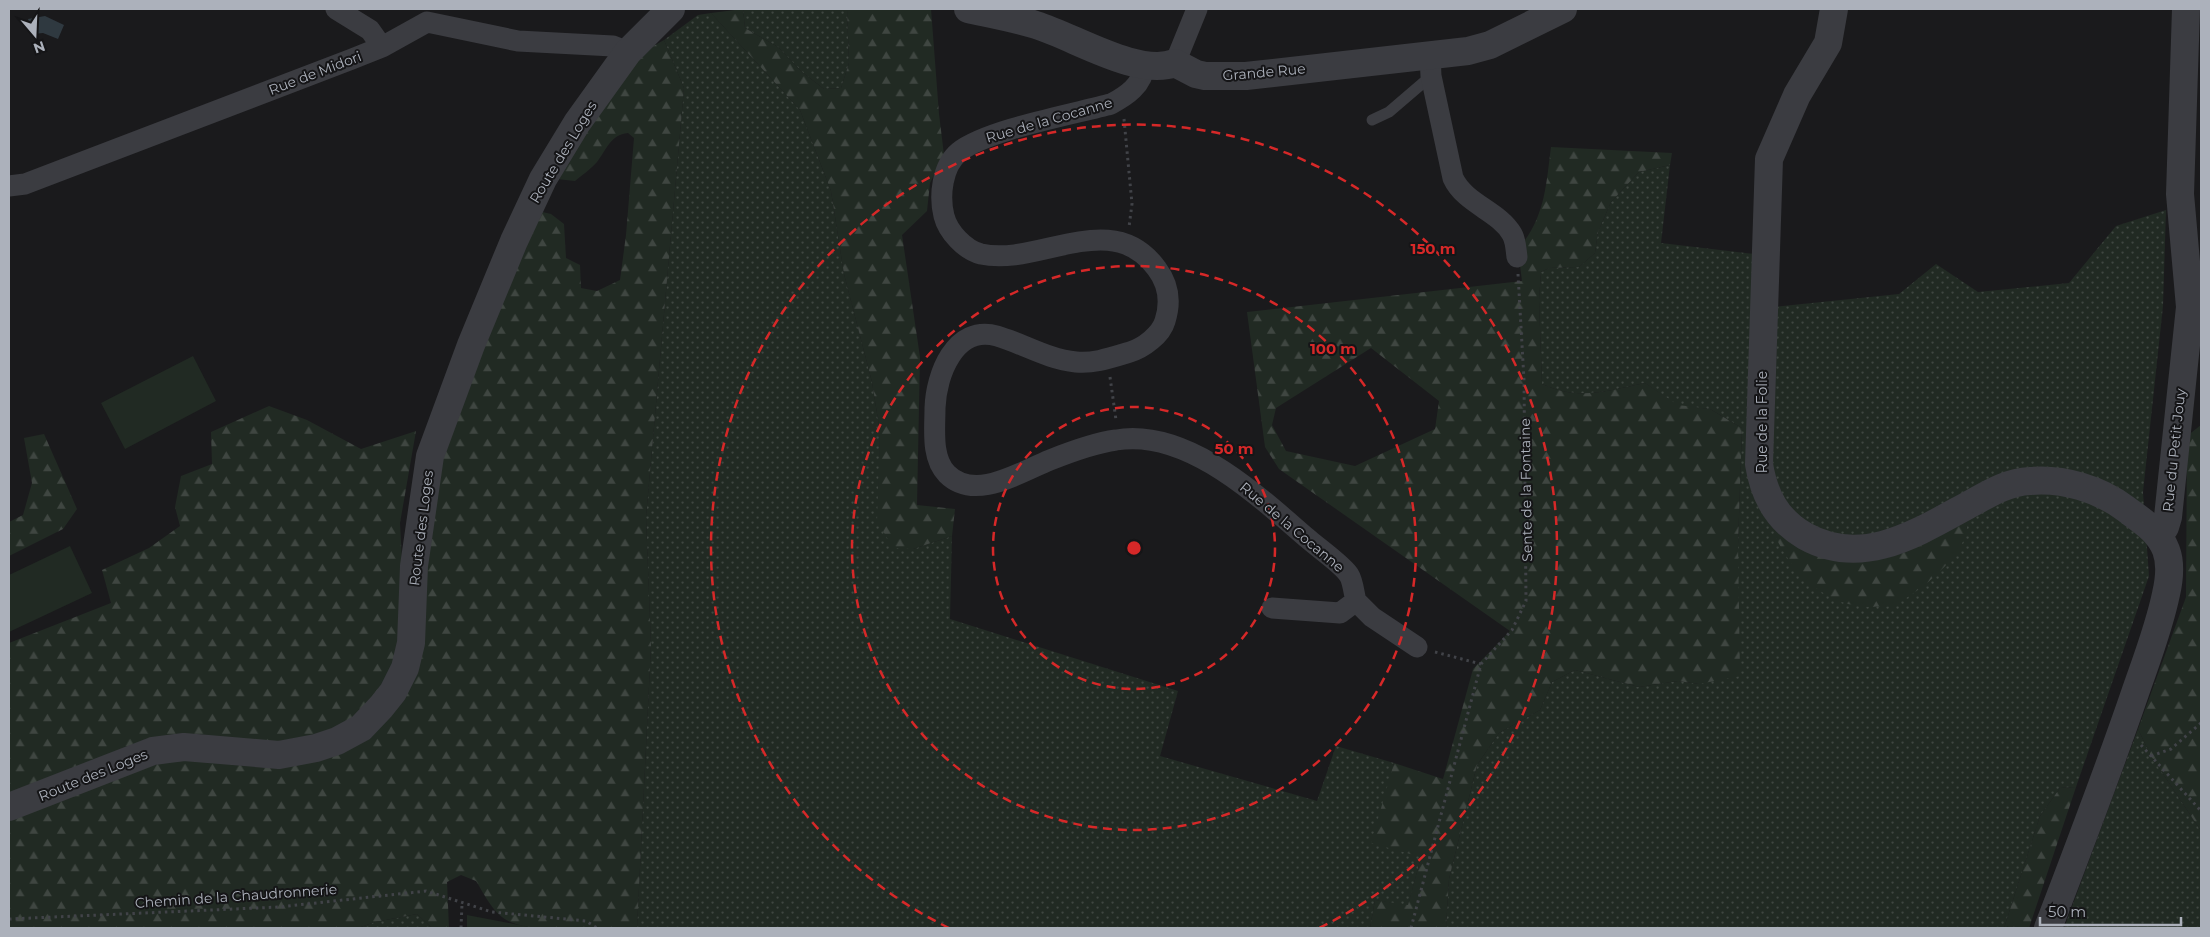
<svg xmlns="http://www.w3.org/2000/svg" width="2210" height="937" viewBox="0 0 2210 937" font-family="Montserrat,sans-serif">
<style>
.grass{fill:url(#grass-dots)}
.forest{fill:url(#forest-firs);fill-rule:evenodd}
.green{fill:#212a23}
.water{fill:#2f3940}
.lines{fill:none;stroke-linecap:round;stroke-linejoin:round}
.path{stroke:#414348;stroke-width:3;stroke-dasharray:2.5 4;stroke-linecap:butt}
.service{stroke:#3b3c41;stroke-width:11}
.minor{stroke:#3b3c41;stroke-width:21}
.tertiary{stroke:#3b3c41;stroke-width:28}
.ring{fill:none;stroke:#d62828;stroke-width:2.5;stroke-dasharray:9 6}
.labels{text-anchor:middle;stroke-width:4;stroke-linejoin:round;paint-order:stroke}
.street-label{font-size:14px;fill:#acb1bb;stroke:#151517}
.centre{fill:#d62828;stroke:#151517;stroke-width:2.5}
.ring-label{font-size:15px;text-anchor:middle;font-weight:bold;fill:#d62828;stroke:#151517;stroke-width:4;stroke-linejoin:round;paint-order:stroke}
</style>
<defs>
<pattern id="grass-dots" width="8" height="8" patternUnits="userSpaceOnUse" patternTransform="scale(1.25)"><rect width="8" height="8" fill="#212a23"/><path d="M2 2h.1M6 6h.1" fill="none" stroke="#3f4641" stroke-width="1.8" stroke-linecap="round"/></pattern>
<pattern id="forest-firs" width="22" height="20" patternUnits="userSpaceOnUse" patternTransform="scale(1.25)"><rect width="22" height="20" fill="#212a23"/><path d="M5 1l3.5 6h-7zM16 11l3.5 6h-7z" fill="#3f4641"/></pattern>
</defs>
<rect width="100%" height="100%" fill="#1a1a1c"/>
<path class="grass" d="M743,9H847L849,63L841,88L824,89L802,72L778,47L745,28Z
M711,13L800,110L831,191L844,274L872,382L880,432L878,521L913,549L952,536L950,619L1178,691L1160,756L1317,801L1336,746L1394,763L1393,766L1421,857L1408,906L1375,900L1370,928H637L651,646L646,517L684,88L664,40L698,15Z
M1670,165L1661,243L1754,254L1773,307L1899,294L1936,264L1978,292L2069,283L2116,226L2166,210L2163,306L2143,492L2149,576L2076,787L2060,788L2040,816L2004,928H1446L1449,879L1477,765L1499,733L1540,710L1552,682L1575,670L1639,687L1678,681L1699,684L1738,545L1742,428L1710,409L1678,406L1645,383C1606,391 1579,401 1542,384L1539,300L1541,272L1549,268L1579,267L1595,253L1598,232L1611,202L1639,172Z
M2138,729L2151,756L2201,831V928H2064Z
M417,914L432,928H358L375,922Z"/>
<path class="forest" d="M743,9L745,28L778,47L802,72L824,89L841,88L849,63L847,9H931L939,114L944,155L930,183L927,211L902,235L920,357L917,505L955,509L952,536L913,549L893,548L877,521L880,432L872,382L844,274L831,191L800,110L711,13Z
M664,40L684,88L646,517L651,646L637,928C606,928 539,934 513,923C494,916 486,897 476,881L461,875L447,882L449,928H432L417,914L375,922L358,928H9V817L166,761L209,758L274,763L397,707L426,571L434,486L451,426L538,211L551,214L564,224L566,258L580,265L581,288L597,291L620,280L626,235L634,138L628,133C610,135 607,149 597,162C591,169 582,175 575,181L557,179L630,65L648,49Z
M1551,147L1672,153L1670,165L1639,172L1611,202L1598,232L1595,253L1579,267L1549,268L1541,272L1539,300L1542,384C1579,401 1606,391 1645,383L1678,405L1710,409L1742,428L1738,545L1740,676L1699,684L1678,681L1639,687L1575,670L1552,682L1540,710L1499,733L1477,765L1449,879L1446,928H1370L1375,900L1408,905L1421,857L1371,843L1394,763L1443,779L1473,669L1510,631L1279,469L1265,447L1247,312L1522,281L1518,249C1545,218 1546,186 1551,147ZM1371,348L1439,401L1435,429L1355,466L1286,451L1272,425L1276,408Z
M269,406L307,420L361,449L416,431L400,523L406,635L384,690L352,724L323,740L251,742L9,796V643L111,603L102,570L149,548L180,526L175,507L181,476L212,464L211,432Z
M2201,425V831L2151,756L2138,729L2186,597L2187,436Z
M44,434L77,509L63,529L9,556V522L23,515L32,483L24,438Z
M1963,514C1964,517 1967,521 1967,525C1969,553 1915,597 1891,606C1885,607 1877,606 1872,607C1827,608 1790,572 1774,533L1779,524L1832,554Z
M2076,787L2029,928H2004L2040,816L2060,788Z"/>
<path class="green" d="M193,356L216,401L125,449L101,403Z
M70,546L92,593L9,632V575Z
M467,915L535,928H467Z"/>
<path class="water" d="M45,16L64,25L58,39L43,33L33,34L28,19Z"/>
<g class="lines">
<path class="path" d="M1124,119L1132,204L1129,227
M1110,377L1116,420
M1435,652L1481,664
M2141,745L2201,811
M2151,756L2171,749L2201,723
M9,919L279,907L426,891L492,912L586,921L597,928
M461,928L462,904
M1411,928L1481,664L1512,630L1526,601L1524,380L1518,274"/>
<path class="service" d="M1372,120L1389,112L1431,76"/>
<path class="minor" d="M336,9L370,30L382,47
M1430,56L1431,76L1453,178C1465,204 1499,211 1512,234C1516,241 1516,250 1517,257
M1175,63L1197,9
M1144,66C1143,85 1126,96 1111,104C1074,114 986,130 959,152C942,166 939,196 944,216C948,232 965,250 981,254C1039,267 1112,206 1157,269C1169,285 1171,302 1165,321C1161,335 1143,348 1130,352C1113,357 1094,364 1076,362C1047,359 1024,344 997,336C955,324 936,375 935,408C935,429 931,458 947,474C975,502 1020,472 1050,460C1070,452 1094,443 1116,440C1187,428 1258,496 1307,538C1317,547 1343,565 1349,575C1353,581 1354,594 1356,601
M9,186L25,184L352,59L382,47L427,22L518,41L613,46L628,52
M1272,608L1340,613L1356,601L1372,617L1417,647"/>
<path class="tertiary" d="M968,9C991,14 1014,18 1036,25C1075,37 1137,77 1175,63L1196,74L1205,76H1246L1468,51L1490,45L1563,9
M1834,9L1828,43L1797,95L1769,159L1759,464C1764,496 1777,520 1805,536C1864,569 1920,531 1972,503C1990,493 2008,482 2030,481C2063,478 2100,489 2126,509C2142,521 2159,531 2166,550C2171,563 2169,581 2166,594C2159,628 2146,661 2135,693C2108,772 2078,850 2048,928
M2159,535L2165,527L2168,517L2190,307L2180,194L2186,9
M9,807L153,751L184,747L279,755L316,748L337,741L361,728L381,707L393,692L405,668L411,643L414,566L430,456L471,345L514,241L543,179L577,123L628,52L671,9"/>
</g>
<g class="ring">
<circle cx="1134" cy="548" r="141"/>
<circle cx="1134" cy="548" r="282"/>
<path d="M949 928A423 423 0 1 1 1319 928"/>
</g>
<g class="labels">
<g class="street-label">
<text transform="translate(1264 72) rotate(-5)" y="5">Grande Rue</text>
<text transform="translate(315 73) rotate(-21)" y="5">Rue de Midori</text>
<text transform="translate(1049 120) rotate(-16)" y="5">Rue de la Cocanne</text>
<text transform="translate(563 152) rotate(-59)" y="5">Route des Loges</text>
<text transform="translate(1762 422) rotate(-90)" y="5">Rue de la Folie</text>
<text transform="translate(2174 450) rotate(-84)" y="5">Rue du Petit Jouy</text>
<text transform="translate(1526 490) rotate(-91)" y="5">Sente de la Fontaine</text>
<text transform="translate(1292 527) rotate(40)" y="5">Rue de la Cocanne</text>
<text transform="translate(421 528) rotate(-83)" y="5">Route des Loges</text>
<text transform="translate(93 775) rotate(-22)" y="5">Route des Loges</text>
<text transform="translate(236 896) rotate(-4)" y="5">Chemin de la Chaudronnerie</text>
</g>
</g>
<circle cx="1134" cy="548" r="8" class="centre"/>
<g class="ring-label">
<text x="1433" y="254">150 m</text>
<text x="1333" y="354">100 m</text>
<text x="1234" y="454">50 m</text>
</g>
<rect width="2210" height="937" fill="none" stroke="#acb1bb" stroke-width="20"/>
<g transform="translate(35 35) rotate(161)" stroke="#151517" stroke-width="4" paint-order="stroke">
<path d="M0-4L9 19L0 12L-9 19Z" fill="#acb1bb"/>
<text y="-8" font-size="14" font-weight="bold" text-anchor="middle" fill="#acb1bb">N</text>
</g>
<path d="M2040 917v8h141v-8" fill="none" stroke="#acb1bb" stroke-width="2.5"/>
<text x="2048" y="917" font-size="15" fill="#acb1bb" stroke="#151517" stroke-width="4" paint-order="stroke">50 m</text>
</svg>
